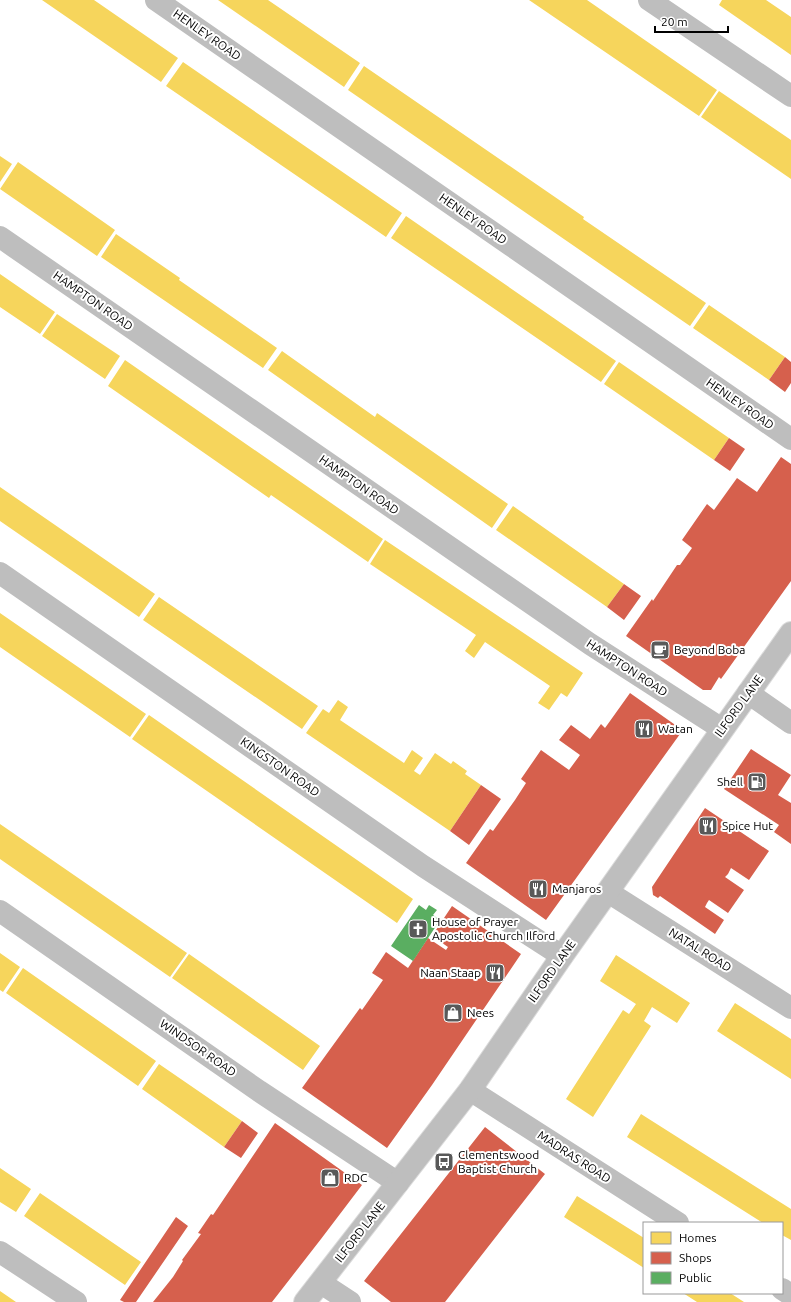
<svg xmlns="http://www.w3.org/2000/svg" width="791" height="1302" viewBox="0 0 791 1302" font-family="Ubuntu,sans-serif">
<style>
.homes{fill:#f6d55c}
.shops{fill:#d6604d}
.public{fill:#5aae61}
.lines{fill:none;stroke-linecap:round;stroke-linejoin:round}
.primary-casing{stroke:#dbdbdb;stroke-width:24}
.street{stroke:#bebebe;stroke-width:22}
.primary{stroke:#bebebe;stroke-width:22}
.labels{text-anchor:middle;stroke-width:4;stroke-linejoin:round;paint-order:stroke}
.street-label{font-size:12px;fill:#000;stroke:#fff}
.poi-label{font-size:12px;fill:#000;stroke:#fff;text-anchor:start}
</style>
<rect width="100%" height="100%" fill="#fff"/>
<path class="homes" d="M42,0H94L178,58L161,82Z
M218,0H268L360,63L344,87Z
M529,0H587L717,90L699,116Z
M722,0H766L791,17V55L719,5Z
M183,62L402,213L386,237L166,86Z
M364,66L584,217L583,219L706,303L690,326L348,90Z
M719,91L791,140V179L701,117Z
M0,156L12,164L0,182Z
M18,162L115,230L97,256L0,189Z
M406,216L616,361L601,382L391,238Z
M116,234L180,278L179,280L277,348L263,368L101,257Z
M0,274L55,312L40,334L0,307Z
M709,305L785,357L769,380L693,328Z
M57,314L120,356L105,379L42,336Z
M282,351L375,417L377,413L508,504L492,528L268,370Z
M125,360L383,539L368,562L271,495L269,498L108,386Z
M619,362L729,438L714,460L604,384Z
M0,487L155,594L139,617L0,521Z
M513,506L624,584L607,607L496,530Z
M385,540L583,673L567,697L561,693L549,710L538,703L550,686L485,642L474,658L465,651L476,635L370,564Z
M159,597L318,706L302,729L143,620Z
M0,613L146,714L130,737L0,647Z
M338,700L348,707L340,720L404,763L412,750L423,758L414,771L420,775L435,753L451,764L453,761L467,771L465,774L481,785L450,831L306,733L323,709L329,713Z
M149,715L413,899L397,923L132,739Z
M0,824L187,953L170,977L0,859Z
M0,953L20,967L3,992L0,990Z
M189,954L320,1046L303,1070L172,978Z
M616,955L690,1003L677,1023L652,1007L644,1021L651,1026L593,1117L566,1099L623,1010L629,1014L636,1004L600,981Z
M23,968L156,1061L138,1086L6,993Z
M735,1003L791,1039V1079L717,1031Z
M159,1064L242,1121L224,1147L142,1089Z
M641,1114L791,1209V1240L782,1235V1223H763L627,1137Z
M0,1168L31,1189L16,1212L0,1202Z
M40,1193L141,1262L125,1285L24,1216Z
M577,1196L644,1238V1268L564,1217Z
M0,1291L16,1302H0Z
M683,1293H730L744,1302H697Z"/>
<path class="shops" d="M785,357L791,362V383L785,392L769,380Z
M729,438L745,449L730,471L714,460Z
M781,457L791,464V581L721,679L719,677L711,690H703L626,636L652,599L653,601L677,565H680L692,548L682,540L707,504L714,510L737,478L757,492Z
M624,584L641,596L624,620L607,607Z
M630,693L681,729L680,734L546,920L466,863L490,829L493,831L515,800L526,783L521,779L541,750L569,770L580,755L559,740L571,725L590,739L601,724L605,728Z
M751,749L791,775L778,795L791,803V844L774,832L779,825L724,789Z
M481,785L501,799L469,845L450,831Z
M705,808L769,851L749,880L731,868L728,874L725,877L744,890L728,913L709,900L707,903L705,907L724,920L715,934L660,896L658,898L653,895L652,887Z
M452,906L521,954L432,1085L387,1148L302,1088L360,1008L362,1010L383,980L372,973L386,952L408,968L428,938L446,950L448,947L432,936Z
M242,1121L258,1133L241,1158L224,1147Z
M275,1123L362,1185L321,1239L272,1302H153L173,1277L183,1261L182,1260L201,1234L198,1233L211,1214L213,1215Z
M485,1127L545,1174L445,1302H391L364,1281Z
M176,1217L188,1226L136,1302H124L120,1300Z"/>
<path class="public" d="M419,905L426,910L429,905L437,910L433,915L440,920L413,961L391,946Z"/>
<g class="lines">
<g class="primary-casing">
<path id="primary" d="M305,1302L470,1090L562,956L791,633"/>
</g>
<path class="street" d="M156,0L791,439
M649,0L791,96
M0,237L590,644L722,729
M0,573L423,866L562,956
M748,693L791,723
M608,892L791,1008
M0,911L259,1091L398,1183
M470,1090L678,1223
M0,1252L76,1302
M321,1283L350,1302
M782,1289L791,1295"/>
<use href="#primary" class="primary"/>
</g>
<defs>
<g id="cafe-square" transform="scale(1)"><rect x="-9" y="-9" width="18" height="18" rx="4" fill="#595959" stroke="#fff"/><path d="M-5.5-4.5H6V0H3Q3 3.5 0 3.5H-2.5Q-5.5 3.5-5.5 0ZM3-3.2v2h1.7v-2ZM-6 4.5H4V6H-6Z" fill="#fff"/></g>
<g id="restaurant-square" transform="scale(1)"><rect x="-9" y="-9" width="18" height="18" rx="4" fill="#595959" stroke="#fff"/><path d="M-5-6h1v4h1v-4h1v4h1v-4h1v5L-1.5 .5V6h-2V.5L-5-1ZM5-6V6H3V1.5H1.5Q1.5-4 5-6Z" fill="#fff"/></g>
<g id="fuel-square" transform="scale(1)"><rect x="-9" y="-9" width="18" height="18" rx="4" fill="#595959" stroke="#fff"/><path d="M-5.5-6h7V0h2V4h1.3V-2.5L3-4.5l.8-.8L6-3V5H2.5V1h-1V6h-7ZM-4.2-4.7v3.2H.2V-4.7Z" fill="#fff"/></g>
<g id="church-square" transform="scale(1)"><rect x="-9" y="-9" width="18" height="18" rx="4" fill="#595959" stroke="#fff"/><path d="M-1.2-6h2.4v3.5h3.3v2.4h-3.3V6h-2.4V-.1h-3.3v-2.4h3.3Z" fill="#fff"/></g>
<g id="shop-square" transform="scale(1)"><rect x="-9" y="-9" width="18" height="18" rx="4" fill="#595959" stroke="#fff"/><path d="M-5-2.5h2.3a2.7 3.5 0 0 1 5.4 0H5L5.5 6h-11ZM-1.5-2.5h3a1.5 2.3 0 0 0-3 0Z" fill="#fff"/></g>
<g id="bus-square" transform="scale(1)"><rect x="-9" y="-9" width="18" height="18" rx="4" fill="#595959" stroke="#fff"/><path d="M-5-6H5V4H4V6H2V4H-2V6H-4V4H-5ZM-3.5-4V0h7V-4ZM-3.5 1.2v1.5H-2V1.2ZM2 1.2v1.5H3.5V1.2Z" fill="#fff"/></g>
</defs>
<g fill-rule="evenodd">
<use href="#cafe-square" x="660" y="650"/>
<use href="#restaurant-square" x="644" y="729"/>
<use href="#fuel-square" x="757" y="782"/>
<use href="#restaurant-square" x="708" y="826"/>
<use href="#restaurant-square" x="538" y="889"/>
<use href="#church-square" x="418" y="929"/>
<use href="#restaurant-square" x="495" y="973"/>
<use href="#shop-square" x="453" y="1013"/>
<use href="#bus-square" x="444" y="1162"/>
<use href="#shop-square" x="330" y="1178"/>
</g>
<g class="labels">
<g class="street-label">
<text transform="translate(207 35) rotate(35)" y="4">HENLEY ROAD</text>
<text transform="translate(473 219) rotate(35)" y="4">HENLEY ROAD</text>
<text transform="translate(93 301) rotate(35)" y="4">HAMPTON ROAD</text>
<text transform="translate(740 404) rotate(35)" y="4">HENLEY ROAD</text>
<text transform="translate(359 485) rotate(35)" y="4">HAMPTON ROAD</text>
<text transform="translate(627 668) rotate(33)" y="4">HAMPTON ROAD</text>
<text transform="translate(739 706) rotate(-54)" y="4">ILFORD LANE</text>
<text transform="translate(280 767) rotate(35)" y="4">KINGSTON ROAD</text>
<text transform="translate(700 950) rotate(32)" y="4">NATAL ROAD</text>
<text transform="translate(552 971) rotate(-55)" y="4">ILFORD LANE</text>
<text transform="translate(198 1048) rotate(35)" y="4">WINDSOR ROAD</text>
<text transform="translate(574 1157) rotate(33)" y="4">MADRAS ROAD</text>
<text transform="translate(360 1232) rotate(-52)" y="4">ILFORD LANE</text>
</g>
<g class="poi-label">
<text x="674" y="654">Beyond Boba</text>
<text x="658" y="733">Watan</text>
<text x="743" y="786" text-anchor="end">Shell</text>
<text x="722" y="830">Spice Hut</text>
<text x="552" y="893">Manjaros</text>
<text x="432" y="926">House of Prayer<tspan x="432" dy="14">Apostolic Church Ilford</tspan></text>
<text x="481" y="977" text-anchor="end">Naan Staap</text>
<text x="467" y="1017">Nees</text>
<text x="458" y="1159">Clementswood<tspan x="458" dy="14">Baptist Church</tspan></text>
<text x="344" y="1182">RDC</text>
</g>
</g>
<rect x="643" y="1222" width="140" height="72" fill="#ffffff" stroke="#999999"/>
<rect x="651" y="1232" width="20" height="12" fill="#f6d55c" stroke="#999999"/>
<text x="679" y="1242" font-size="12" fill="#000000">Homes</text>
<rect x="651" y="1252" width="20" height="12" fill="#d6604d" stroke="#999999"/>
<text x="679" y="1262" font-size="12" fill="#000000">Shops</text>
<rect x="651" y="1272" width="20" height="12" fill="#5aae61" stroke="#999999"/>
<text x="679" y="1282" font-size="12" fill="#000000">Public</text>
<path d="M655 26v6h73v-6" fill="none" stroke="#000000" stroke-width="2"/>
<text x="661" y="26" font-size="12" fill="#000000" stroke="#ffffff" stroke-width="3" paint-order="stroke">20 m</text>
</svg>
